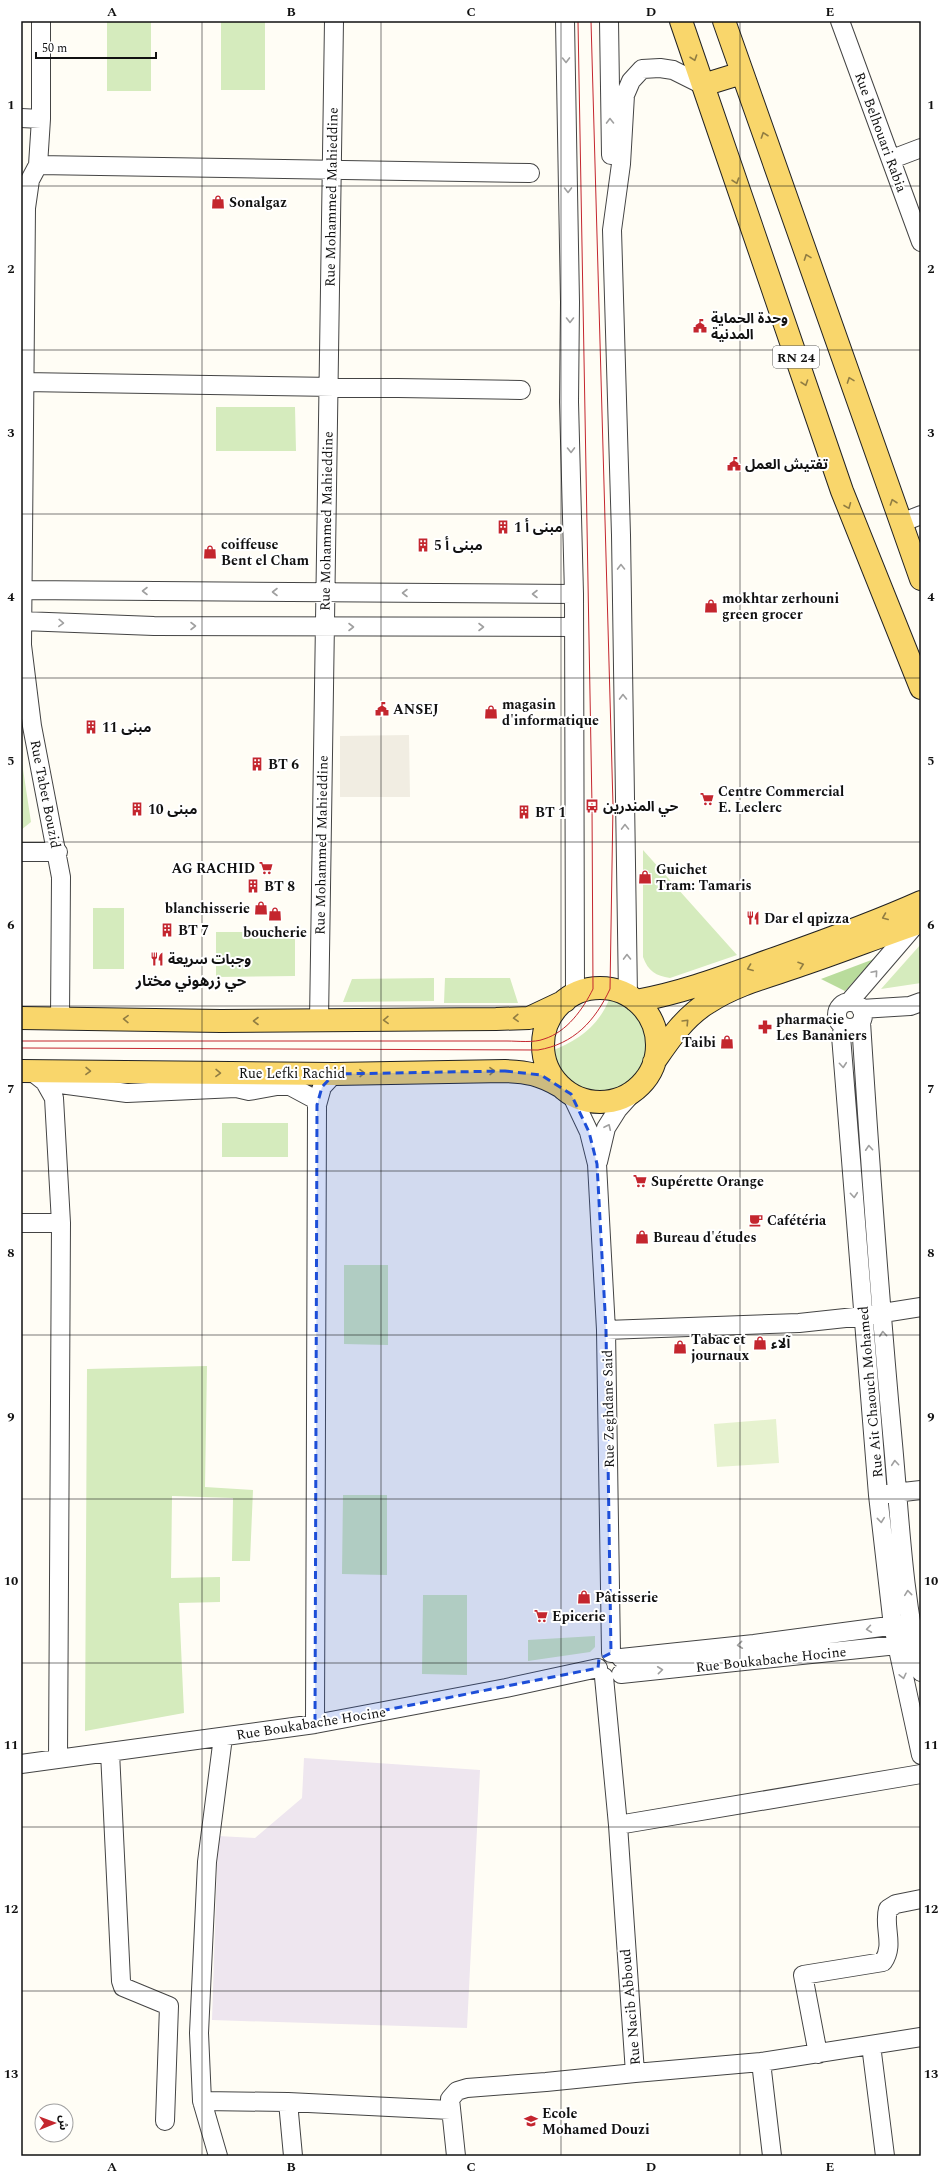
<svg xmlns="http://www.w3.org/2000/svg" width="942" height="2177" viewBox="0 0 942 2177" font-family="Spectral,'Noto Sans Arabic',serif">
<style>
.industrial{fill:#eee6ef}
.green{fill:#d5ebbd}
.forest{fill:#b9dc9c}
.pitch{fill:#e6f2cf}
.plaza{fill:#f1ede2}
.lines{fill:none;stroke-linecap:round;stroke-linejoin:round}
.minor-casing{stroke:#444;stroke-width:20}
.major-casing{stroke:#222;stroke-width:24}
.minor{stroke:#fff;stroke-width:18}
.major{stroke:#f9d66b;stroke-width:22}
.tram{stroke:#c4262e;stroke-width:1}
.oneway{stroke:#917d42}
.oneway2{stroke:#a0a0a0}
.marked{fill:#1d4ed8;fill-opacity:0.2;stroke:#1d4ed8;stroke-width:3;stroke-dasharray:8 5;stroke-linejoin:round}
.grid{fill:none;stroke:#111;stroke-width:1;stroke-opacity:0.55}
.labels{text-anchor:middle;stroke-width:4;stroke-linejoin:round;paint-order:stroke}
.shield{fill:#fff;stroke:#585858;stroke-width:1}
.shield-label{font-size:13px;font-weight:bold;fill:#111}
.street-label{font-size:14px;fill:#111;stroke:#fff}
.poi-label{font-size:14px;font-weight:bold;fill:#111;stroke:#fff;text-anchor:start}
.neighbourhood-label{font-size:15px;font-weight:bold;fill:#111;stroke:#fff}
.neatline{fill:none;stroke:#111;stroke-width:1.5}
.grid-label{font-size:13px;text-anchor:middle;font-weight:bold;fill:#111}
</style>
<rect width="100%" height="100%" fill="#fffdf5"/>
<path class="industrial" d="M304,1758L480,1770L467,2028L212,2020L218,1836L255,1838L302,1798Z"/>
<path class="green" d="M107,21H151V91H107Z
M221,21H265V90H221Z
M216,407H295L296,451H216Z
M21,756L31,822L21,830Z
M643,850L737,955L670,978C656,976 648,971 643,957Z
M93,908H124V969H93Z
M216,932H295V976L216,977Z
M921,944V983L881,989Z
M434,978V1001L343,1002L352,979Z
M445,978H510L518,1003H444Z
M610,997C623,999 637,1010 642,1022C670,1088 575,1128 551,1051C578,1041 600,1025 610,997Z
M222,1123H288V1157H222Z
M344,1265H388V1345L344,1344Z
M207,1366L205,1487L253,1490L250,1561H232L233,1498L172,1496L171,1578L220,1577V1602L179,1603L184,1713L85,1731L87,1369Z
M343,1495H387V1575L342,1574Z
M423,1595H467V1675L422,1674Z
M595,1636V1647L590,1652L528,1661V1640Z"/>
<path class="forest" d="M874,959L845,991L821,979Z"/>
<path class="pitch" d="M776,1419L779,1463L717,1467L714,1424Z"/>
<path class="plaza" d="M409,735L410,797H340V736Z"/>
<g class="lines">
<g class="minor-casing">
<path id="minor" d="M41,21V119L38,165L30,180L26,208L22,645L32,726L61,877L60,1018
M565,21L570,302L569,402L574,594L575,994
M609,21L611,155
M840,21L921,242
M21,118L41,119
M892,159L921,148
M38,165L530,173
M24,382L521,390
M901,523L921,515
M22,590L574,594
M22,621L154,626L574,627
M21,852H58
M628,996L621,535L612,230L621,164L625,95L631,81L642,69L660,68L673,70L703,85
M849,1002L917,923
M837 1015a13 13 0 1 1 26 0a13 13 0 1 1-26 0Z
M861,1009L910,1006L921,1002
M319,1021L334,21
M861,1022C870,1163 880,1304 893,1444C900,1520 903,1598 921,1672
M844,1027L841,1036L878,1495L893,1626L921,1755
M31,1071L45,1082L54,1098L61,1223L58,1759
M45,1082L127,1093L236,1088L249,1091L277,1086H290L318,1101
M571,1094L589,1132L597,1164L606,1330L611,1653
M598,1162L606,1128L618,1109L636,1089
M21,1223H61
M606,1330L799,1323L864,1316L921,1307
M885,1494L921,1490
M621,1658L754,1644L904,1624
M621,1674L907,1644
M604,1677L618,1825L635,2073L761,2062L921,2037
M315,1724L317,1105L322,1087L334,1074
M110,1752L121,1981L123,1987L169,2006L165,2121
M21,1764L315,1724L506,1688L598,1668
M618,1825L921,1774
M871,2045L885,2156
M818,2054L803,1975L883,1962C895,1945 883,1927 888,1909L896,1904L921,1899
M761,2062L772,2156
M202,2101L288,2102L450,2110
M288,2102L293,2156
M218,2156L202,2101L199,2033L207,1862L223,1737
M456,2156L450,2099L457,2091L467,2088L546,2082L635,2073"/>
</g>
<g class="major-casing">
<path id="major" d="M681,21L842,491L921,688
M724,21L921,579
M703,85L742,73
M543 1045a57 57 0 1 1 114 0a57 57 0 1 1-114 0Z
M636,1001C686,992 731,974 779,957C827,940 874,923 921,902
M21,1018L221,1021L496,1019L529,1018L565,1001
M654,1062C669,1040 685,1016 709,1002C738,983 774,975 807,963C845,950 883,935 921,922
M21,1071L334,1074L505,1071C528,1072 539,1074 560,1086"/>
</g>
<use href="#minor" class="minor"/>
<use href="#major" class="major"/>
<path class="tram" d="M21,1041H507C518,1041 534,1043 544,1039C567,1032 583,1009 593,989L592,806L578,21
M21,1048L538,1050C574,1044 595,1021 610,989L613,805L591,21"/>
</g>
<defs><path id="oneway-chevron" d="M-2-3.5L2.5 0L-2 3.5" fill="none" stroke-width="1.6" stroke-linecap="round" stroke-linejoin="round"/></defs>
<g class="oneway">
<use href="#oneway-chevron" transform="translate(694 58) rotate(71)"/>
<use href="#oneway-chevron" transform="translate(764 135) rotate(-109)"/>
<use href="#oneway-chevron" transform="translate(736 181) rotate(71)"/>
<use href="#oneway-chevron" transform="translate(807 257) rotate(-110)"/>
<use href="#oneway-chevron" transform="translate(850 380) rotate(-110)"/>
<use href="#oneway-chevron" transform="translate(805 383) rotate(71)"/>
<use href="#oneway-chevron" transform="translate(893 502) rotate(-109)"/>
<use href="#oneway-chevron" transform="translate(848 506) rotate(68)"/>
<use href="#oneway-chevron" transform="translate(885 917) rotate(158)"/>
<use href="#oneway-chevron" transform="translate(801 965) rotate(-19)"/>
<use href="#oneway-chevron" transform="translate(750 968) rotate(159)"/>
<use href="#oneway-chevron" transform="translate(516 1018) rotate(177)"/>
<use href="#oneway-chevron" transform="translate(126 1019) rotate(-179)"/>
<use href="#oneway-chevron" transform="translate(386 1020) rotate(179)"/>
<use href="#oneway-chevron" transform="translate(256 1021) rotate(180)"/>
<use href="#oneway-chevron" transform="translate(686 1022) rotate(-46)"/>
<use href="#oneway-chevron" transform="translate(88 1071) rotate(1)"/>
<use href="#oneway-chevron" transform="translate(492 1071) rotate(-1)"/>
<use href="#oneway-chevron" transform="translate(218 1073) rotate(1)"/>
<use href="#oneway-chevron" transform="translate(362 1073) rotate(-1)"/>
</g>
<g class="oneway2">
<use href="#oneway-chevron" transform="translate(566 60) rotate(89)"/>
<use href="#oneway-chevron" transform="translate(610 121) rotate(-91)"/>
<use href="#oneway-chevron" transform="translate(568 190) rotate(89)"/>
<use href="#oneway-chevron" transform="translate(570 320) rotate(90)"/>
<use href="#oneway-chevron" transform="translate(571 450) rotate(89)"/>
<use href="#oneway-chevron" transform="translate(621 567) rotate(-91)"/>
<use href="#oneway-chevron" transform="translate(145 591) rotate(-180)"/>
<use href="#oneway-chevron" transform="translate(275 592) rotate(-180)"/>
<use href="#oneway-chevron" transform="translate(405 593) rotate(-180)"/>
<use href="#oneway-chevron" transform="translate(535 594) rotate(-180)"/>
<use href="#oneway-chevron" transform="translate(61 623) rotate(2)"/>
<use href="#oneway-chevron" transform="translate(193 626)"/>
<use href="#oneway-chevron" transform="translate(351 627)"/>
<use href="#oneway-chevron" transform="translate(481 627)"/>
<use href="#oneway-chevron" transform="translate(623 697) rotate(-91)"/>
<use href="#oneway-chevron" transform="translate(625 827) rotate(-91)"/>
<use href="#oneway-chevron" transform="translate(627 957) rotate(-91)"/>
<use href="#oneway-chevron" transform="translate(875 973) rotate(-49)"/>
<use href="#oneway-chevron" transform="translate(843 1065) rotate(85)"/>
<use href="#oneway-chevron" transform="translate(608 1127) rotate(-65)"/>
<use href="#oneway-chevron" transform="translate(869 1148) rotate(-94)"/>
<use href="#oneway-chevron" transform="translate(854 1195) rotate(85)"/>
<use href="#oneway-chevron" transform="translate(883 1334) rotate(-95)"/>
<use href="#oneway-chevron" transform="translate(895 1463) rotate(-95)"/>
<use href="#oneway-chevron" transform="translate(881 1520) rotate(84)"/>
<use href="#oneway-chevron" transform="translate(908 1593) rotate(-96)"/>
<use href="#oneway-chevron" transform="translate(869 1629) rotate(172)"/>
<use href="#oneway-chevron" transform="translate(740 1645) rotate(174)"/>
<use href="#oneway-chevron" transform="translate(660 1670) rotate(-6)"/>
<use href="#oneway-chevron" transform="translate(903 1676) rotate(77)"/>
</g>
<path class="marked" d="M505,1071L541,1075L571,1094L589,1132L597,1164L606,1330L611,1653L599,1659L598,1668L315,1724L317,1105L322,1087L334,1074Z"/>
<path class="grid" d="M202,21V2156M381,21V2156M561,21V2156M740,21V2156M21,186H921M21,350H921M21,514H921M21,678H921M21,842H921M21,1006H921M21,1171H921M21,1335H921M21,1499H921M21,1663H921M21,1827H921M21,1991H921"/>
<defs>
<g id="shop-bare" transform="scale(1.08)"><path d="M-5-2.5h2.3a2.7 3.5 0 0 1 5.4 0H5L5.5 6h-11ZM-1.5-2.5h3a1.5 2.3 0 0 0-3 0Z" fill="#c4262e" stroke="#fff" stroke-width="2.5" paint-order="stroke"/></g>
<g id="civic-bare" transform="scale(1.08)"><path d="M-.6-6.5H3V-4.5H.6V-3L4-1V1h2V6H-6V1h2V-1L-.6-3ZM-1.2 2.5V6h2.4V2.5Z" fill="#c4262e" stroke="#fff" stroke-width="2.5" paint-order="stroke"/></g>
<g id="building-bare" transform="scale(1.08)"><path d="M-4-6H4V6H1V3H-1V6H-4ZM-2.5-4.3h1.7v1.8h-1.7ZM.8-4.3h1.7v1.8H.8ZM-2.5-1h1.7V.8h-1.7ZM.8-1h1.7V.8H.8Z" fill="#c4262e" stroke="#fff" stroke-width="2.5" paint-order="stroke"/></g>
<g id="supermarket-bare" transform="scale(1.08)"><path d="M-6-5.5h2.5l.6 2H6L4.5 2H-2.5L-4.4-4H-6ZM-1.5 3.2a1.3 1.3 0 1 0 .1 0ZM3 3.2a1.3 1.3 0 1 0 .1 0Z" fill="#c4262e" stroke="#fff" stroke-width="2.5" paint-order="stroke"/></g>
<g id="bus-bare" transform="scale(1.08)"><path d="M-5-6H5V4H4V6H2V4H-2V6H-4V4H-5ZM-3.5-4V0h7V-4ZM-3.5 1.2v1.5H-2V1.2ZM2 1.2v1.5H3.5V1.2Z" fill="#c4262e" stroke="#fff" stroke-width="2.5" paint-order="stroke"/></g>
<g id="restaurant-bare" transform="scale(1.08)"><path d="M-5-6h1v4h1v-4h1v4h1v-4h1v5L-1.5 .5V6h-2V.5L-5-1ZM5-6V6H3V1.5H1.5Q1.5-4 5-6Z" fill="#c4262e" stroke="#fff" stroke-width="2.5" paint-order="stroke"/></g>
<g id="pharmacy-bare" transform="scale(1.08)"><path d="M-2-6h4v4h4v4h-4v4h-4v-4h-4v-4h4Z" fill="#c4262e" stroke="#fff" stroke-width="2.5" paint-order="stroke"/></g>
<g id="cafe-bare" transform="scale(1.08)"><path d="M-5.5-4.5H6V0H3Q3 3.5 0 3.5H-2.5Q-5.5 3.5-5.5 0ZM3-3.2v2h1.7v-2ZM-6 4.5H4V6H-6Z" fill="#c4262e" stroke="#fff" stroke-width="2.5" paint-order="stroke"/></g>
<g id="school-bare" transform="scale(1.08)"><path d="M0-5L7-2L0 1L-7-2ZM-4 1L0 2.5L4 1V4Q0 6-4 4Z" fill="#c4262e" stroke="#fff" stroke-width="2.5" paint-order="stroke"/></g>
</defs>
<g fill-rule="evenodd">
<use href="#shop-bare" x="218" y="202"/>
<use href="#civic-bare" x="700" y="326"/>
<use href="#civic-bare" x="734" y="464"/>
<use href="#building-bare" x="503" y="527"/>
<use href="#building-bare" x="423" y="545"/>
<use href="#shop-bare" x="210" y="552"/>
<use href="#shop-bare" x="711" y="606"/>
<use href="#civic-bare" x="382" y="709"/>
<use href="#shop-bare" x="491" y="712"/>
<use href="#building-bare" x="91" y="727"/>
<use href="#building-bare" x="257" y="764"/>
<use href="#supermarket-bare" x="707" y="799"/>
<use href="#bus-bare" x="592" y="806"/>
<use href="#building-bare" x="137" y="809"/>
<use href="#building-bare" x="524" y="812"/>
<use href="#supermarket-bare" x="266" y="868"/>
<use href="#shop-bare" x="645" y="877"/>
<use href="#building-bare" x="253" y="886"/>
<use href="#shop-bare" x="261" y="908"/>
<use href="#shop-bare" x="275" y="914"/>
<use href="#restaurant-bare" x="753" y="918"/>
<use href="#building-bare" x="167" y="930"/>
<use href="#restaurant-bare" x="157" y="959"/>
<use href="#pharmacy-bare" x="765" y="1027"/>
<use href="#shop-bare" x="727" y="1042"/>
<use href="#supermarket-bare" x="640" y="1181"/>
<use href="#cafe-bare" x="756" y="1220"/>
<use href="#shop-bare" x="642" y="1237"/>
<use href="#shop-bare" x="760" y="1343"/>
<use href="#shop-bare" x="680" y="1347"/>
<use href="#shop-bare" x="584" y="1597"/>
<use href="#supermarket-bare" x="541" y="1616"/>
<use href="#school-bare" x="531" y="2121"/>
</g>
<g class="labels">
<rect class="shield" x="773" y="346" width="46" height="22" rx="3"/>
<g class="shield-label">
<text x="796" y="362">RN 24</text>
</g>
<g class="street-label">
<text transform="translate(881 132) rotate(70)" y="5">Rue Belhouari Rabia</text>
<text transform="translate(331 197) rotate(-89)" y="5">Rue Mohammed Mahieddine</text>
<text transform="translate(326 521) rotate(-89)" y="5">Rue Mohammed Mahieddine</text>
<text transform="translate(46 794) rotate(79)" y="5">Rue Tabet Bouzid</text>
<text transform="translate(321 845) rotate(-89)" y="5">Rue Mohammed Mahieddine</text>
<text x="292" y="1078">Rue Lefki Rachid</text>
<text transform="translate(870 1392) rotate(-95)" y="5">Rue Ait Chaouch Mohamed</text>
<text transform="translate(608 1409) rotate(-91)" y="5">Rue Zeghdane Said</text>
<text transform="translate(771 1659) rotate(-6)" y="5">Rue Boukabache Hocine</text>
<text transform="translate(311 1723) rotate(-9)" y="5">Rue Boukabache Hocine</text>
<text transform="translate(630 2007) rotate(-95)" y="5">Rue Nacib Abboud</text>
</g>
<g class="poi-label">
<text x="229" y="207">Sonalgaz</text>
<text x="711" y="323">وحدة الحماية<tspan x="711" dy="16">المدنية</tspan></text>
<text x="745" y="469">تفتيش العمل</text>
<text x="514" y="532">مبنى أ 1</text>
<text x="221" y="549">coiffeuse<tspan x="221" dy="16">Bent el Cham</tspan></text>
<text x="434" y="550">مبنى أ 5</text>
<text x="722" y="603">mokhtar zerhouni<tspan x="722" dy="16">green grocer</tspan></text>
<text x="502" y="709">magasin<tspan x="502" dy="16">d'informatique</tspan></text>
<text x="393" y="714">ANSEJ</text>
<text x="102" y="732">مبنى 11</text>
<text x="268" y="769">BT 6</text>
<text x="718" y="796">Centre Commercial<tspan x="718" dy="16">E. Leclerc</tspan></text>
<text x="603" y="811">حي المندرين</text>
<text x="148" y="814">مبنى 10</text>
<text x="535" y="817">BT 1</text>
<text x="255" y="873" text-anchor="end">AG RACHID</text>
<text x="656" y="874">Guichet<tspan x="656" dy="16">Tram: Tamaris</tspan></text>
<text x="264" y="891">BT 8</text>
<text x="250" y="913" text-anchor="end">blanchisserie</text>
<text x="764" y="923">Dar el qpizza</text>
<text x="178" y="935">BT 7</text>
<text x="275" y="937" text-anchor="middle">boucherie</text>
<text x="168" y="964">وجبات سريعة</text>
<text x="776" y="1024">pharmacie<tspan x="776" dy="16">Les Bananiers</tspan></text>
<text x="716" y="1047" text-anchor="end">Taibi</text>
<text x="651" y="1186">Supérette Orange</text>
<text x="767" y="1225">Cafétéria</text>
<text x="653" y="1242">Bureau d'études</text>
<text x="691" y="1344">Tabac et<tspan x="691" dy="16">journaux</tspan></text>
<text x="771" y="1348">آلاء</text>
<text x="595" y="1602">Pâtisserie</text>
<text x="552" y="1621">Epicerie</text>
<text x="542" y="2118">Ecole<tspan x="542" dy="16">Mohamed Douzi</tspan></text>
</g>
<g class="neighbourhood-label">
<text x="191" y="986">حي زرهوني مختار</text>
</g>
</g>
<rect width="942" height="2177" fill="none" stroke="#ffffff" stroke-width="44"/>
<g transform="translate(54 2123) rotate(89)"><circle r="19" fill="#ffffff" stroke="#a0a0a0"/>
<path d="M0-3L7 15L0 10L-7 15Z" fill="#c4262e"/>
<text y="-6" font-size="11" font-weight="bold" text-anchor="middle" fill="#111111">ش</text>
</g>
<path d="M36 52v6h120v-6" fill="none" stroke="#111111" stroke-width="2"/>
<text x="42" y="52" font-size="12" fill="#111111" stroke="#ffffff" stroke-width="3" paint-order="stroke">50 m</text>
<rect x="22" y="22" width="898" height="2133" class="neatline"/>
<g class="grid-label">
<text x="112" y="16">A</text>
<text x="291" y="16">B</text>
<text x="471" y="16">C</text>
<text x="651" y="16">D</text>
<text x="830" y="16">E</text>
<text x="11" y="109">1</text>
<text x="931" y="109">1</text>
<text x="11" y="273">2</text>
<text x="931" y="273">2</text>
<text x="11" y="437">3</text>
<text x="931" y="437">3</text>
<text x="11" y="601">4</text>
<text x="931" y="601">4</text>
<text x="11" y="765">5</text>
<text x="931" y="765">5</text>
<text x="11" y="929">6</text>
<text x="931" y="929">6</text>
<text x="11" y="1093">7</text>
<text x="931" y="1093">7</text>
<text x="11" y="1257">8</text>
<text x="931" y="1257">8</text>
<text x="11" y="1421">9</text>
<text x="931" y="1421">9</text>
<text x="11" y="1585">10</text>
<text x="931" y="1585">10</text>
<text x="11" y="1749">11</text>
<text x="931" y="1749">11</text>
<text x="11" y="1913">12</text>
<text x="931" y="1913">12</text>
<text x="11" y="2078">13</text>
<text x="931" y="2078">13</text>
<text x="112" y="2171">A</text>
<text x="291" y="2171">B</text>
<text x="471" y="2171">C</text>
<text x="651" y="2171">D</text>
<text x="830" y="2171">E</text>
</g>
</svg>
